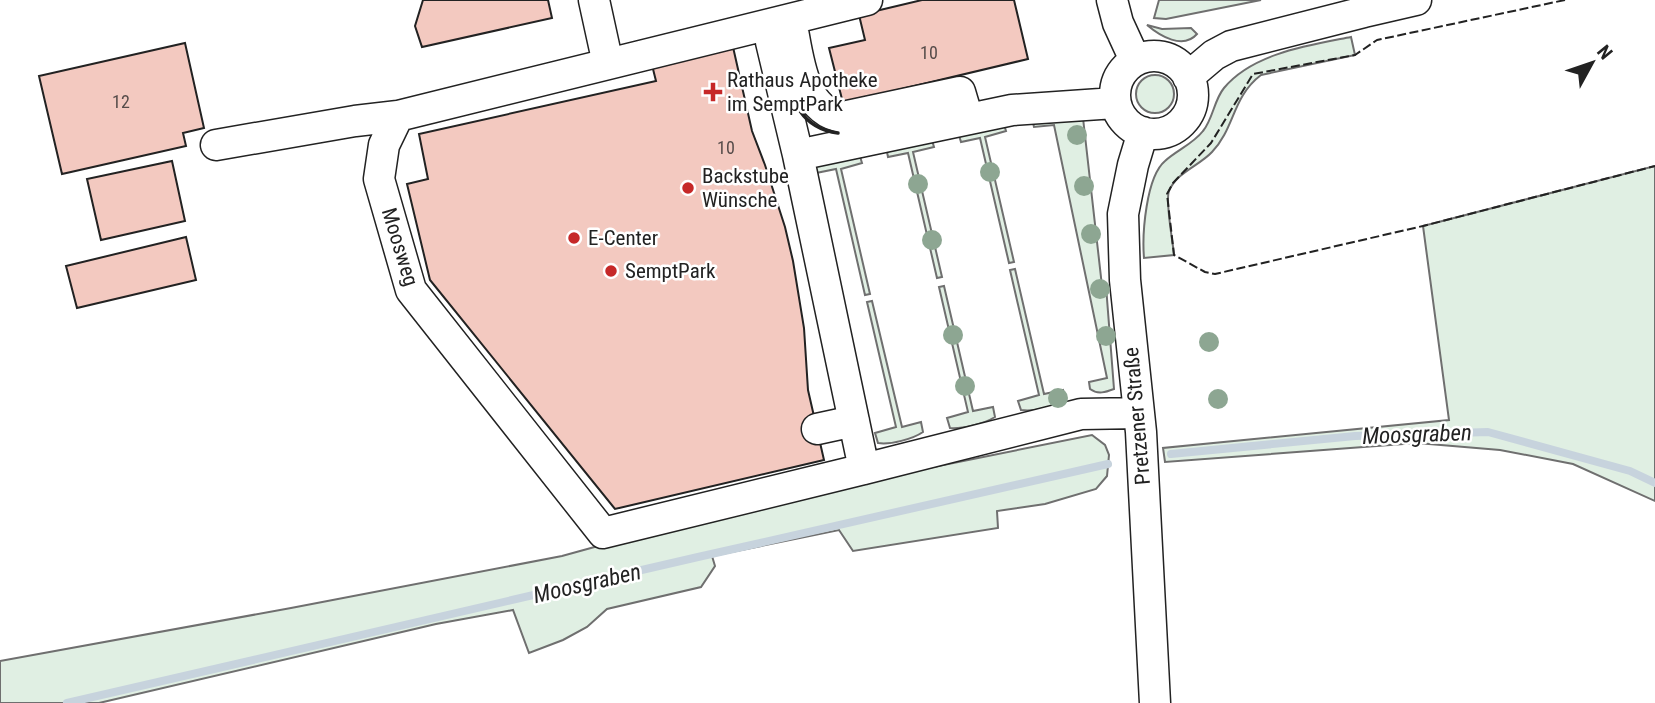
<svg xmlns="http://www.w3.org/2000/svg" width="1655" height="703" viewBox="0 0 1655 703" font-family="'Roboto Condensed',sans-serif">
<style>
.green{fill:#e0efe3;stroke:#6f6f6f;stroke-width:2}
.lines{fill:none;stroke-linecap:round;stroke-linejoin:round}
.stream{stroke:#c7d3dd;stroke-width:8}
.building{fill:#f3c9c0;stroke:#222;stroke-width:2}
.minor-casing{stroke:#222;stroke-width:33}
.minor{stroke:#fff;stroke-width:30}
.fence{stroke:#222;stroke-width:2;stroke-dasharray:9 3.5;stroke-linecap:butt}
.wall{stroke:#222;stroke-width:3.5}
.tree{fill:#8da692}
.poi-dot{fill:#c62828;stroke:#fff;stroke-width:2.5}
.labels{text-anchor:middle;stroke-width:5;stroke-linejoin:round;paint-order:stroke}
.number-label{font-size:18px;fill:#564c4a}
.poi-label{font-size:21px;fill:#222;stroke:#fff;text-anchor:start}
.street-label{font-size:21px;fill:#222;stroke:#fff}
.water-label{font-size:23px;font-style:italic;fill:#222;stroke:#fff}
</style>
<rect width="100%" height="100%" fill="#fff"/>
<path class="green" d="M1159,0H1261L1166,19L1154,18Z
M1147,25L1162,29L1191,28L1197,34C1183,50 1160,36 1147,25Z
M1351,37L1355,55L1261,75C1232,97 1235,128 1212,152C1199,166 1177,172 1169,191C1165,201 1173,242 1174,255L1144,258C1142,234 1146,177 1165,161C1177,150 1193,144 1203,131C1213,119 1214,100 1224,88C1253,53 1310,45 1351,37Z
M1136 94a19 19 0 1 1 38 0a19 19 0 1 1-38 0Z
M1083,118L1102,286H1106L1114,389C1106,392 1098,395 1090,389L1089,382L1107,378L1054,125L1034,127L1033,123Z
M1003,121L1006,131L985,137L1014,262L1009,263L980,138L961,142L958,132Z
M931,137L934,147L913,152L942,277L937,278L908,153L888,157L886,147Z
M859,153L862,163L841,169L870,294L865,295L836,169L816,173L814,164Z
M1655,166V501L1573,464L1500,450L1417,443L1165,462L1163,448L1449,420L1423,226Z
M1015,269L1044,394L1063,390L1066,400C1055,407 1033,412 1021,410L1018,401L1039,395L1010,270Z
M944,286L973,411L993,407L995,417C984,424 962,429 950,428L947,418L968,412L939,287Z
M872,301L902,427L921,422L923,432C913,439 890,445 878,443L875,433L896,427L867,302Z
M1092,435L1105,445L1109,455L1107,476L1096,489L1045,504L997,511L998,528L853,551L839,530L712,556L715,566L701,587L607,609L587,627L563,640L529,653L513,610L436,624L99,703H0V661L291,608L562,556L667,527L839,486Z"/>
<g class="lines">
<path class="stream" d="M1171,454L1355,436L1488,432L1630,471L1655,483
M67,703L698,557L1108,464"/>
</g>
<path class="building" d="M423,0H548L552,18L422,47L415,26Z
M922,0H1014L1028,59L843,103L829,48L865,40L859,15Z
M185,43L204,128L183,133L186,146L62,174L39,76Z
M733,47L752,131L765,165L785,227L793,261L804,328L808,390L824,460L615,509L430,280L407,184L428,179L419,134L656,81L652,65Z
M172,161L185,221L101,240L87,179Z
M186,237L196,280L77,308L66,266Z"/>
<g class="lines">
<g class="minor-casing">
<path id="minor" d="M594,0L608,64
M1112,0L1118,23L1135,60
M791,20C798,53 801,112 843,117L960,92L968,119
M771,42L798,155
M1115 95a39 39 0 1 1 78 0a39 39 0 1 1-78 0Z
M1188,77L1214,55L1231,46L1364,12L1416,0
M1115,103L1012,110L798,155L864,469L1081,414L1139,413
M1143,132L1133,165L1123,214L1125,280L1141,432L1155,703
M216,145L355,121L398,116
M817,429L854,421
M864,469L603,533L411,290L379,179L384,145L398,116L867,0"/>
</g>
<use href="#minor" class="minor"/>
<path class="fence" d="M1565,0L1377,40L1355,55L1253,74L1211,143L1173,183L1167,194L1174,255L1205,272L1215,274L1423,226L1655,166"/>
<path class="wall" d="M800,111C809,124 822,131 838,133"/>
</g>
<g class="tree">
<circle cx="1077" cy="135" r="10"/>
<circle cx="990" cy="172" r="10"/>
<circle cx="918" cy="184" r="10"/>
<circle cx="1084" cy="186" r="10"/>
<circle cx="1091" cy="234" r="10"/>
<circle cx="932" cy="240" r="10"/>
<circle cx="1100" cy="289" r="10"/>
<circle cx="953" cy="335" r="10"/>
<circle cx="1106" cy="336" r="10"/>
<circle cx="1209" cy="342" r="10"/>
<circle cx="965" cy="386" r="10"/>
<circle cx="1058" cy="398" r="10"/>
<circle cx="1218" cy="399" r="10"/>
</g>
<g class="poi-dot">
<path d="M709.5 81.5h7v7h7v7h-7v7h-7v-7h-7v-7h7z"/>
<circle cx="688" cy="188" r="7"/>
<circle cx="574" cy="238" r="7"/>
<circle cx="611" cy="271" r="7"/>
</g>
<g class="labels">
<g class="number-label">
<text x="929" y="59">10</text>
<text x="121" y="108">12</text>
<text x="726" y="154">10</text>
</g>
<g class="poi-label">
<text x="727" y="87">Rathaus Apotheke<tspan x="727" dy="24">im SemptPark</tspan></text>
<text x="702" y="183">Backstube<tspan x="702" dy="24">Wünsche</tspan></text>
<text x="588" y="245">E-Center</text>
<text x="625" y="278">SemptPark</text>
</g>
<g class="street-label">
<text transform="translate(400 247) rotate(73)" y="7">Moosweg</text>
<text transform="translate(1137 416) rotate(-95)" y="7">Pretzener Straße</text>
</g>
<g class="water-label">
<text transform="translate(1417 434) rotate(-2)" y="8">Moosgraben</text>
<text transform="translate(587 583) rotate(-13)" y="8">Moosgraben</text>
</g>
</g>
<g transform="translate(1592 63) rotate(50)" stroke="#ffffff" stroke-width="5" paint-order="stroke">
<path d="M0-5L12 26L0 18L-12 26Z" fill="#222222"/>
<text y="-10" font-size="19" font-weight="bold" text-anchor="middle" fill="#222222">N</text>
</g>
</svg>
